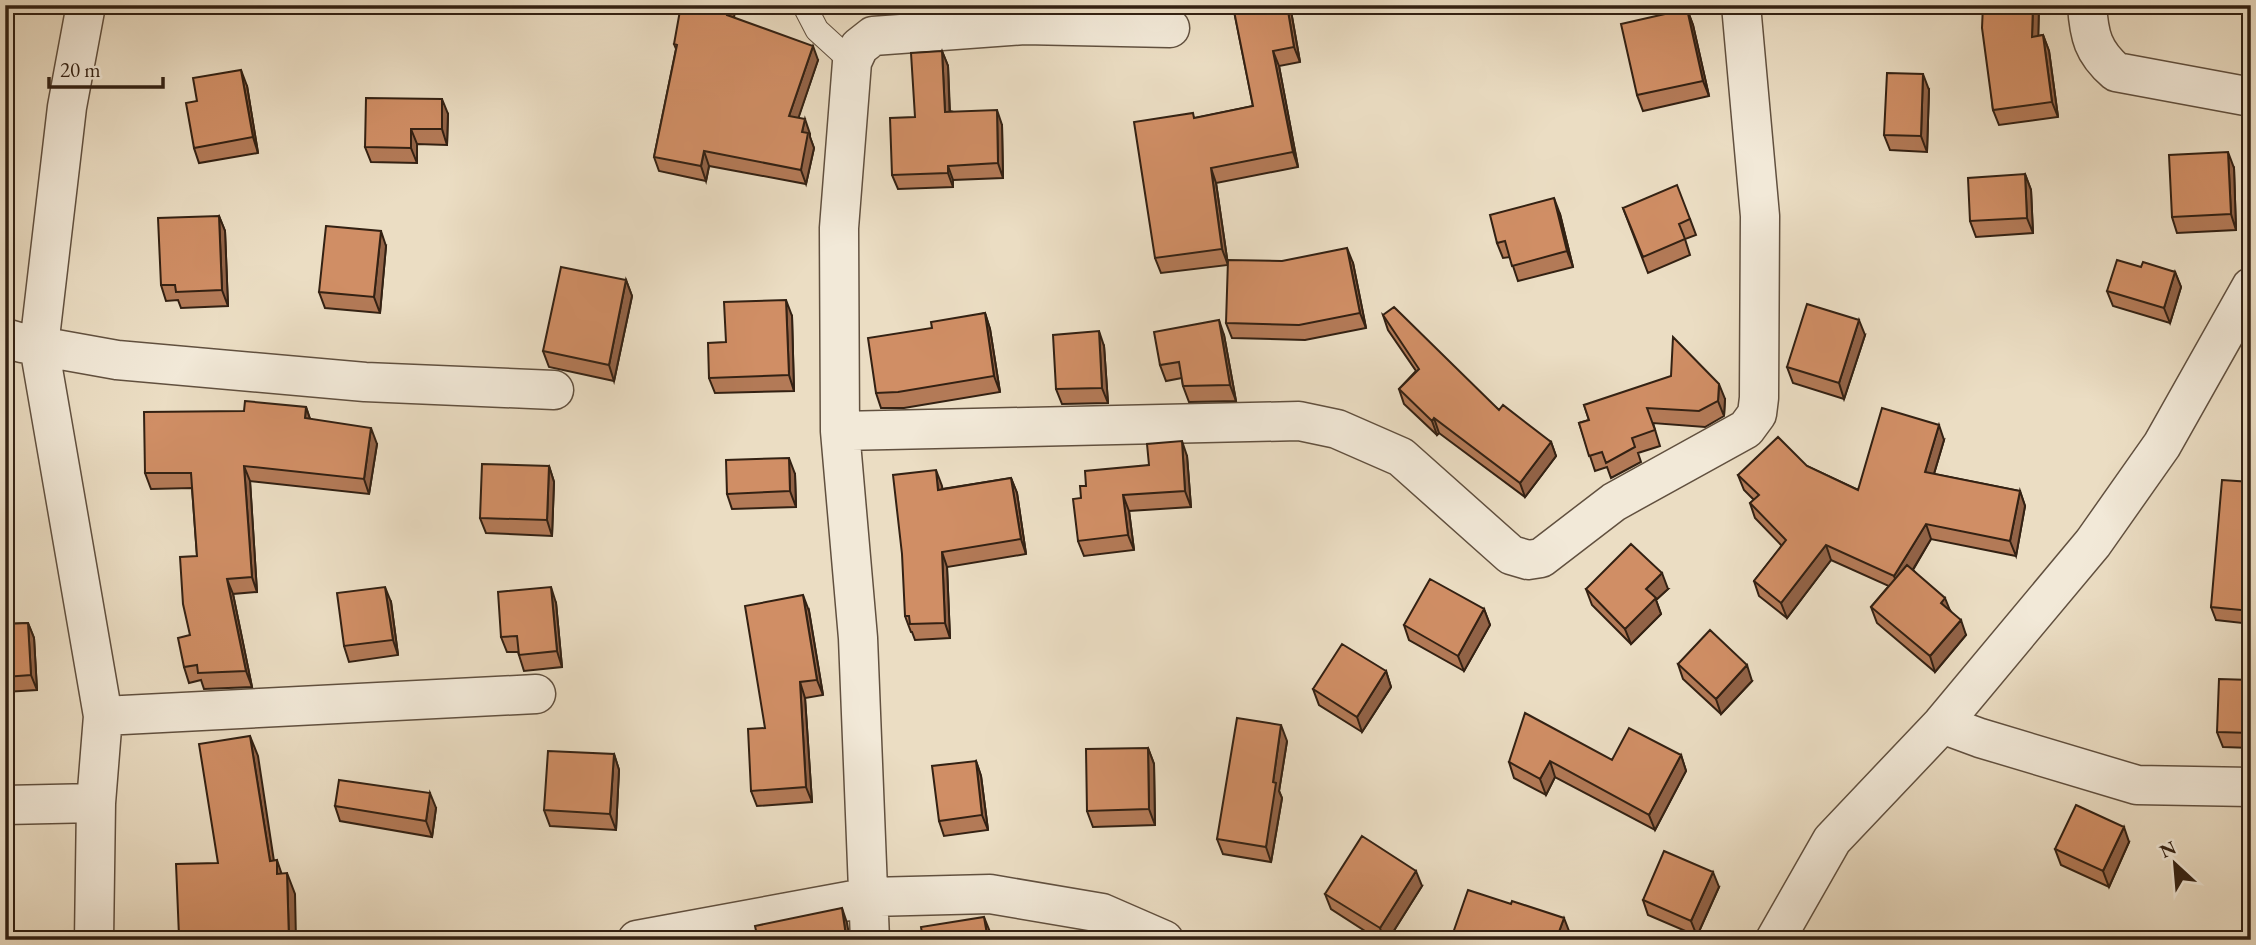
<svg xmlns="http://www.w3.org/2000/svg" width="2256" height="945" viewBox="0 0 2256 945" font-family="'EB Garamond',serif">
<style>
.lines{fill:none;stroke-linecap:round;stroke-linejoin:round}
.service-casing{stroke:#61503f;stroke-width:25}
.minor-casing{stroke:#61503f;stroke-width:41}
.service{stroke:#f2e9d8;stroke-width:23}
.minor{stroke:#f2e9d8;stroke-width:38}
.wall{fill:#b37a57;stroke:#332113;stroke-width:2}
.shaded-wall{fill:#926347;stroke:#332113;stroke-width:2}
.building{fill:#d08e65;stroke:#332113;stroke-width:2}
</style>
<rect width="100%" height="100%" fill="#ebddc3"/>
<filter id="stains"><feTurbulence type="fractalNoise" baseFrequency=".00286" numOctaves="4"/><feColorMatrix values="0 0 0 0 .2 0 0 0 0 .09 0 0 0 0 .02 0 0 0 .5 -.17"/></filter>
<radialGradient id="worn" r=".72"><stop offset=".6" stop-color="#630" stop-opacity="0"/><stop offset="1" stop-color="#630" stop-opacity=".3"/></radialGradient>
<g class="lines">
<g class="service-casing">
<path id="service" d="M804,5L817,30L852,62"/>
</g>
<g class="minor-casing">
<path id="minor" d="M86,5L67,107L39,346L103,716L96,803L94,940
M2087,5C2089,36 2093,52 2116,72L2251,97
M5,338L22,343L117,360L365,382L554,390
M840,431L1299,421L1337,429L1401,457L1511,555L1528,560L1541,558L1614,502L1746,429L1757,414L1759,398L1760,216L1741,5
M103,716L536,694
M1942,724L1980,738L2137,785L2251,787
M5,805L96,803
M637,940L870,897L990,894L1102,913L1164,940
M870,940L858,638L840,431L839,228L852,62L859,47L873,36L1024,25L1170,28
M1775,940L1832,840L1942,724L2093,543L2162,445L2251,287"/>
</g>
<use href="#service" class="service"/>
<use href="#minor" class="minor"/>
</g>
<path class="wall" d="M1289,5L1291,11L1300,62L1279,66L1298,167L1216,183L1228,265L1161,273L1155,258L1195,118L1253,106L1233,6Z
M1983,5H2039L2038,36L2043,35L2049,51L2058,117L1999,125L1993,110Z
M1687,9L1693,25L1709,96L1643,111L1637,95Z
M734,18L818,60L798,118L810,134V137L814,148L806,184L709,166L706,181L659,171L654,157L676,49L674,44Z
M942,51L948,66L950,111L1002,125L1003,178L953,180V187L898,189L892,175L915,117Z
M247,86L258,153L199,163L194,148L197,101Z
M1929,90L1927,152L1890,150L1884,135Z
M448,114L447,145L417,144V163L371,162L365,147Z
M2234,168L2236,230L2177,233L2172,217Z
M2025,174L2031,190L2033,233L1976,237L1970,221Z
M1623,208L1690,219L1696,235L1685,239L1690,255L1648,273Z
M1560,214L1573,267L1518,281L1510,257L1503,258L1497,243Z
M219,216L225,231L228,306L181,308L178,300L166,301L161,285Z
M386,246L380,313L325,308L319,292Z
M1353,263L1366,328L1305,340L1232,338L1226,323Z
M2141,267L2175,272L2181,287L2170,323L2113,306L2107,291Z
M626,280L632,296L614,381L549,367L543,351Z
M985,313L990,329L1000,392L904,408H881L876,393L932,328Z
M1383,315L1499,410L1551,442L1556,456L1525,497L1439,433L1437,435L1404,404L1399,389L1416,371L1388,330Z
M792,316L794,391L715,393L709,378L726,342Z
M1224,335L1236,401L1189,402L1183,386L1182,378L1166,381L1160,365Z
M1865,335L1844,399L1793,383L1787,367Z
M1104,346L1108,403L1062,404L1056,389Z
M1725,399L1724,416L1705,427L1653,423L1660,446L1638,453L1641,462L1611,478L1607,467L1595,471L1579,423L1589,420L1584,405Z
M306,407L310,419L377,444L369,494L250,481L257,592L233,594L252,687L204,689L201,680L189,683L184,667L190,635L197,556L192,488L151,489L145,473L244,411Z
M1944,440L1934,474L2020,491L2025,506L2016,556L1931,539L1913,570L1950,610L1966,635L1935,672L1877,623L1871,607L1889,586L1831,560L1787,618L1759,596L1754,581L1782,546L1755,518L1750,503L1754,500L1744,490L1738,475L1807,466L1858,490Z
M1187,456L1191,507L1129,511L1134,550L1084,556L1078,541L1081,498L1086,486L1149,465Z
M549,466L554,482L552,536L486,533L480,518Z
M795,474L796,507L732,509L727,494Z
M1011,478L1017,493L1026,554L947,567L950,638L915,640L912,632H911L905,616L942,486V489Z
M2251,482V624L2216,620L2211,607Z
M1586,589H1668L1656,600L1661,614L1631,644L1592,605Z
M391,602L398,655L349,662L344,646Z
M556,603L562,667L524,671L518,652H507L501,637Z
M1484,609L1490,625L1464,671L1409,640L1404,625Z
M809,611L823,695L805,698L812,802L757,806L751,791L765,728Z
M28,623L34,638L37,690L5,692V624Z
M1678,664L1752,681L1721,714L1683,679Z
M1386,671L1391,687L1362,732L1319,705L1313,689Z
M2251,680V748L2223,747L2217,732Z
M1287,741L1279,791L1282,798L1271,862L1223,854L1217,839Z
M1148,748L1154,764L1155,825L1093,827L1087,811Z
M614,754L619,770L616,830L550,826L544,810Z
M1681,755L1686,771L1655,830L1555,777L1546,795L1514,778L1509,762L1612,760Z
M976,761L981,776L988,830L944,836L939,821Z
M335,806L436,808L432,837L340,821Z
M2129,842L2109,887L2061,865L2055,849Z
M1422,886L1388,940H1379L1331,909L1325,894Z
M1719,887L1697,936L1648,915L1643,900Z
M1511,904L1569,931L1566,940H1456L1453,933Z"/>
<path class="shaded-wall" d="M729,5H736L732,30L727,15Z
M1287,5H1289L1291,11L1300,62L1294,47Z
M2033,5H2039L2038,52L2032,37Z
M1687,9L1693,25L1709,96L1703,81Z
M2043,35L2049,51L2058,117L2052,102Z
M813,46L818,60L794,131L789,116Z
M942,51L948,66L950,126L945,112Z
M1273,51L1279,66L1298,167L1293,152Z
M241,70L247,86L258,153L253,137Z
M1923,74L1929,90L1927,152L1921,136Z
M442,99L448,114L447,145L442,129Z
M997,110L1002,125L1003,178L998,163Z
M805,119L810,134V137L814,148L806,184L801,170L802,132Z
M411,129L417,144V163L411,148Z
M704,151L709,166L706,181L701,166Z
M2228,152L2234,168L2236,230L2231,214Z
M948,166L953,180V187L948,173Z
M1211,168L1216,183L1228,265L1222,249Z
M2025,174L2031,190L2033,233L2027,218Z
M1554,198L1560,214L1573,267L1567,251Z
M219,216L225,231L228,306L222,290Z
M381,231L386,246L380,313L374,297Z
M1347,248L1353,263L1366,328L1360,313Z
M2175,272L2181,287L2170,323L2164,308Z
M626,280L632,296L614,381L609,365Z
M786,300L792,316L794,391L789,375Z
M985,313L990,329L1000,392L994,376Z
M1219,320L1224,335L1236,401L1230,385Z
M1859,320L1865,335L1844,399L1839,383Z
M1099,331L1104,346L1108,403L1102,388Z
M1719,384L1725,399L1724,416L1718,401Z
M306,407L311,422L305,418Z
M1434,418L1439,433L1437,435L1432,421Z
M1939,425L1944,440L1930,487L1925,472Z
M371,428L377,444L369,494L364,479Z
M1182,441L1187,456L1191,507L1185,491Z
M1551,442L1556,456L1525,497L1520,483Z
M789,458L795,474L796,507L790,491Z
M244,466L250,481L257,592L252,577Z
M549,466L554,482L552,536L547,520Z
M936,470L942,486L944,505L938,490Z
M1011,478L1017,493L1026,554L1021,539Z
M2020,491L2025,506L2016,556L2010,541Z
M1123,495L1129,511L1134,550L1128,535Z
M1926,524L1931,539L1900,591L1894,576Z
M1826,545L1831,560L1787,618L1781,603Z
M942,552L947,567L950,638L945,623Z
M1662,573L1668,589L1656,600L1661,614L1631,644L1625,629L1646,589Z
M227,579L233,594L252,687L246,671Z
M385,587L391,602L398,655L393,640Z
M551,587L556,603L562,667L557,651Z
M803,595L809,611L823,695L817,680Z
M1945,598L1951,613L1941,603Z
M1484,609L1490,625L1464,671L1458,656Z
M1961,620L1966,635L1935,672L1930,656Z
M28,623L34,638L37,690L31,675Z
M1747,665L1752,681L1721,714L1716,699Z
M1386,671L1391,687L1362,732L1357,717Z
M800,682L805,698L812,802L806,787Z
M1281,725L1287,741L1279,791L1282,798L1271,862L1266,847L1273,782Z
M250,736L258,756L277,881L270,861Z
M1148,748L1154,764L1155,825L1149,809Z
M614,754L619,770L616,830L610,814Z
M1681,755L1686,771L1655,830L1649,815Z
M976,761L981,776L988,830L982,815Z
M1550,761L1555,777L1546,795L1540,779Z
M430,793L436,808L432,837L426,821Z
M2124,827L2129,842L2109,887L2103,871Z
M277,860L284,881L277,874Z
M1416,871L1422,886L1388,940H1384L1380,928Z
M1713,872L1719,887L1697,936L1691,921Z
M287,873L295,894L296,940H289Z
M842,908L847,923L850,940L846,936Z
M984,917L990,932L991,940H988Z
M1564,918L1569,931L1566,940H1556Z"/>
<path class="building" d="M681,5H729L727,15L813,46L789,116L805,119L802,132L808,133L801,170L704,151L701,166L654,157L677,45L674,44Z
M1287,5L1294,47L1273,51L1293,152L1211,168L1222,249L1155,258L1134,122L1193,113L1194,118L1253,106L1233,6Z
M1983,5H2033L2032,37L2043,35L2052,102L1993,110L1982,28Z
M1687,9L1703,81L1637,95L1621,24Z
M942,51L945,112L997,110L998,163L948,166V173L892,175L890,118L915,117L911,53Z
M241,70L253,137L194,148L186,103L197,101L193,78Z
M1887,73L1923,74L1921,136L1884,135Z
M366,98L442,99V129H411V148L365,147Z
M2228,152L2231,214L2172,217L2169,155Z
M2025,174L2027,218L1970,221L1968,178Z
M1677,185L1690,219L1679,224L1685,239L1643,257L1623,208Z
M1554,198L1567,251L1512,266L1505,241L1497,243L1490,215Z
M219,216L222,290L176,292L175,285H161L158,218Z
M326,226L381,231L374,297L319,292Z
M1347,248L1360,313L1299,325L1226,323L1228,260L1282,261Z
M2117,260L2141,267L2143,262L2175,272L2164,308L2107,291Z
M561,267L626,280L609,365L543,351Z
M786,300L789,375L709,378L708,343L726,342L724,302Z
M1807,304L1859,320L1839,383L1787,367Z
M1394,307L1499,410L1503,405L1551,442L1520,483L1434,418L1432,421L1399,389L1419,369L1383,315Z
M985,313L994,376L898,392L876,393L868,338L932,328L931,322Z
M1219,320L1230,385L1183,386L1179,362L1160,365L1154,332Z
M1099,331L1102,388L1056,389L1053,335Z
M1673,337L1719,384L1718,401L1699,411L1647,408L1655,430L1632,438L1635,447L1606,463L1602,452L1589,456L1579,423L1589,420L1584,405L1671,376Z
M245,401L306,407L305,418L371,428L364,479L244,466L252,577L227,579L246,671L198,673L197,665L184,667L178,638L190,635L183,604L180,557L197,556L191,473H145L144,412L244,411Z
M1882,408L1939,425L1925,472L2020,491L2010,541L1926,524L1894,576L1826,545L1781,603L1754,581L1786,540L1750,503L1759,495L1738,475L1778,437L1807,466L1858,490Z
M1182,441L1185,491L1123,495L1128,535L1078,541L1073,499L1081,498L1080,486H1086L1085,471L1149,465L1147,444Z
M789,458L790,491L727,494L726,460Z
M482,464L549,466L547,520L480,518Z
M936,470L938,490L1011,478L1021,539L942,552L945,623L910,624L909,616H905L902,554L893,475Z
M2222,480L2251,482V611L2211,607Z
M1631,544L1662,573L1646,589L1656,598L1625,629L1586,589Z
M1907,565L1945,598L1941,603L1961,620L1930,656L1871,607Z
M1430,579L1484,609L1458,656L1404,625Z
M385,587L393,640L344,646L337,593Z
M551,587L557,651L519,655L517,636L501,637L498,592Z
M803,595L817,680L800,682L806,787L751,791L748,729L765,728L745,606Z
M28,623L31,675L5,677V624Z
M1710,630L1747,665L1716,699L1678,664Z
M1342,644L1386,671L1357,717L1313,689Z
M2219,679L2251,680V733L2217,732Z
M1525,713L1612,760L1629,728L1681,755L1649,815L1550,761L1540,779L1509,762Z
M1237,718L1281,725L1273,782L1276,783L1266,847L1217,839Z
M250,736L270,861L277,860V874L287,873L289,940H183L179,936L176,864L218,863L199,744Z
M1148,748L1149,809L1087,811L1086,749Z
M548,751L614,754L610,814L544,810Z
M976,761L982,815L939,821L932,766Z
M339,780L430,793L426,821L335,806Z
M2076,805L2124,827L2103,871L2055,849Z
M1362,836L1416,871L1380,928L1325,894Z
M1664,851L1713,872L1691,921L1643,900Z
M1468,890L1511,904L1512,901L1564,918L1556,940H1489L1482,938V940H1474L1453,933Z
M842,908L846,936L850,940H758L755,926Z
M984,917L988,940H923L921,927Z"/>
<rect width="2256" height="945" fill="none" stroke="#ebddc3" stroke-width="28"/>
<rect x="7" y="7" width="2242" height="931" fill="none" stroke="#332113" stroke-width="3.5"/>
<rect x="14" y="14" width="2228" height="917" fill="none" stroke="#332113" stroke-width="2"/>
<g transform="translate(2175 864) rotate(334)" stroke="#f2e9d8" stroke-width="5" paint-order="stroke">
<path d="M0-5L12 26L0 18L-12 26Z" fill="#332113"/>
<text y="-10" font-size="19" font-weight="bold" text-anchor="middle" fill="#332113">N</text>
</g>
<path d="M49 77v10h114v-10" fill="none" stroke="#332113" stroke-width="3.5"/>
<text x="60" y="77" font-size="21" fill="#332113" stroke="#f2e9d8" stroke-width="5" paint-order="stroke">20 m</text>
<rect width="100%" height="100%" filter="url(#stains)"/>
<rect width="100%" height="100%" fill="url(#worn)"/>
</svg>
